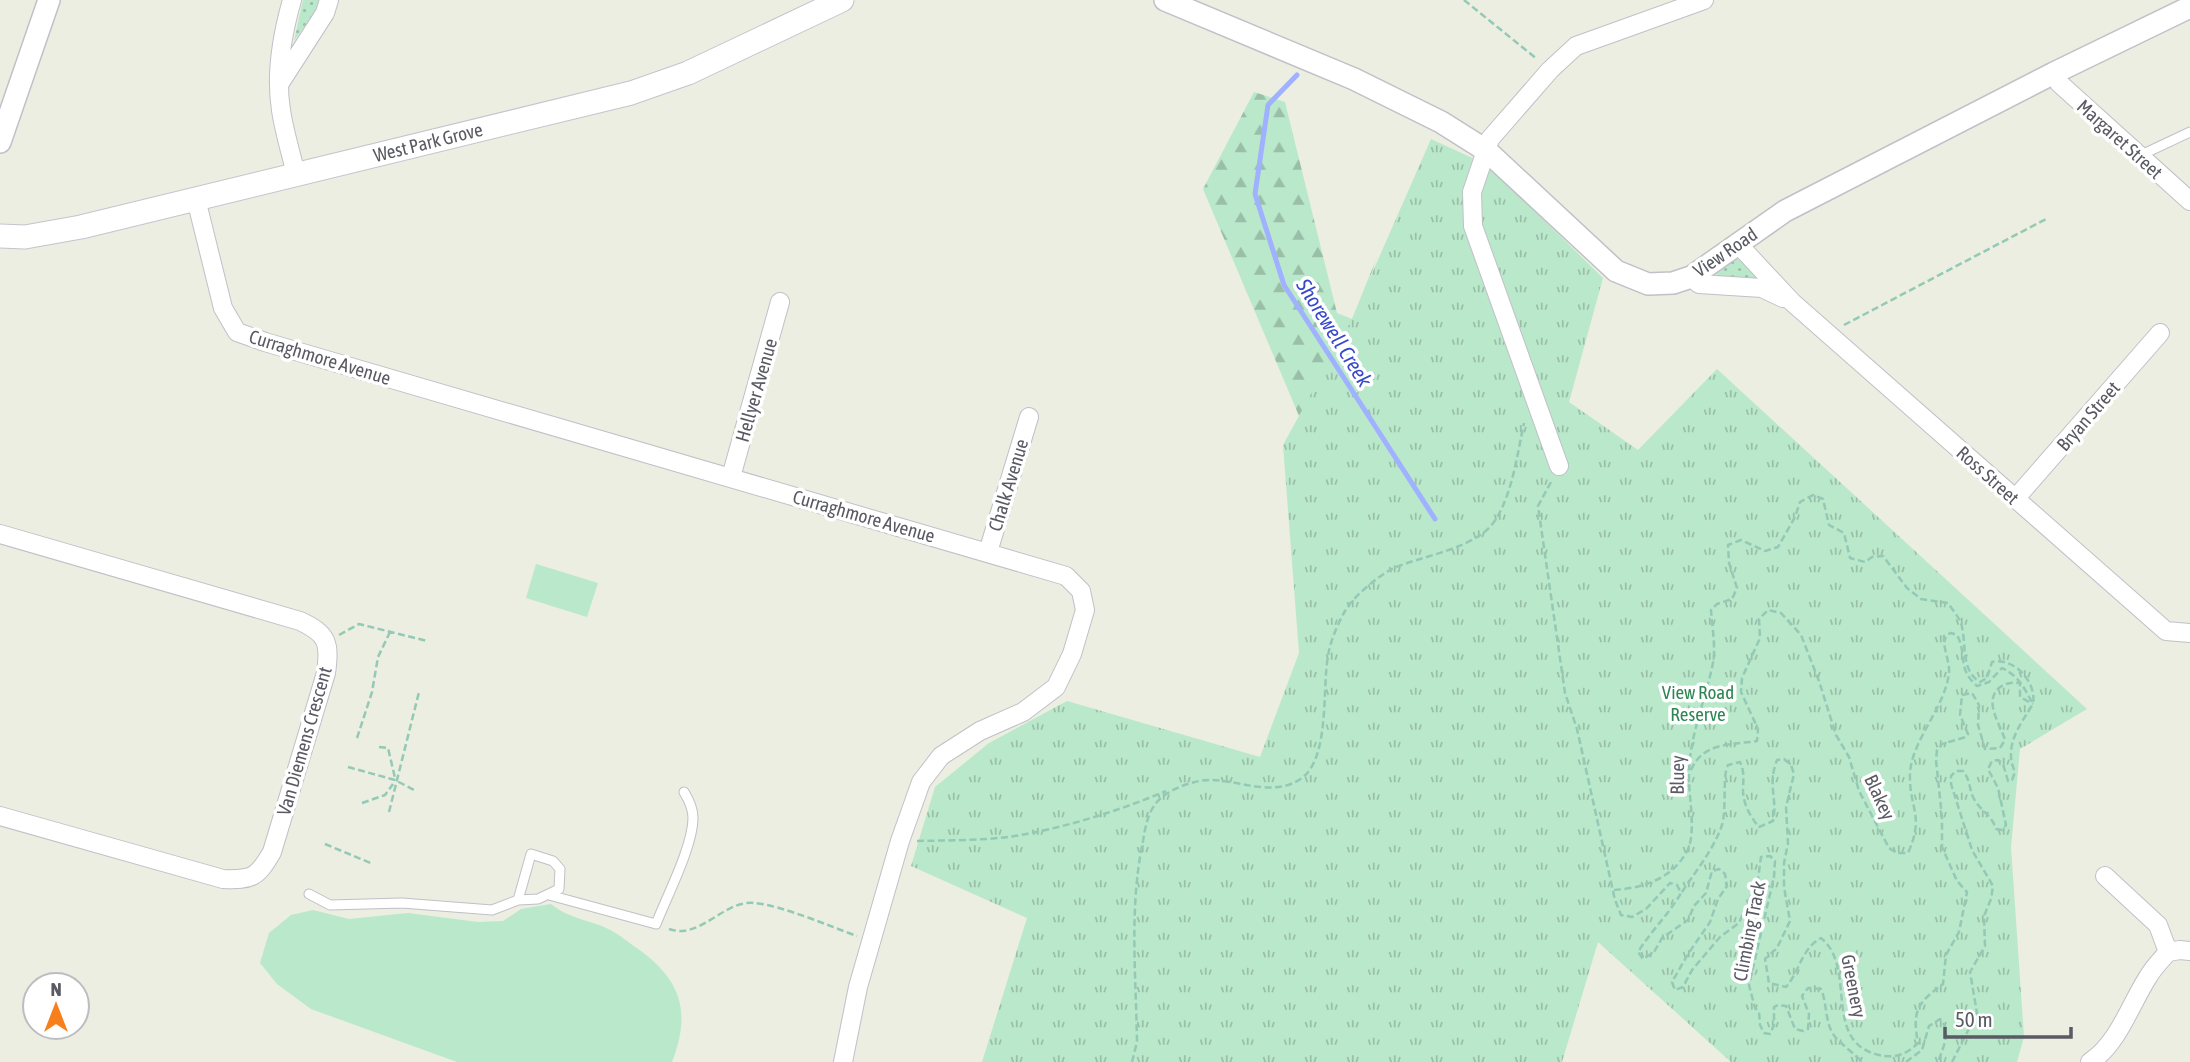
<svg xmlns="http://www.w3.org/2000/svg" width="2190" height="1062" viewBox="0 0 2190 1062" font-family="'Asap Condensed',sans-serif">
<style>
.grass{fill:url(#grass-dots)}
.forest{fill:url(#forest-firs)}
.park{fill:url(#park-tufts)}
.pitch{fill:#bae8cb}
.lines{fill:none;stroke-linecap:round;stroke-linejoin:round}
.stream{stroke:#9fb1ff;stroke-width:5}
.service-casing{stroke:#c0c0c8;stroke-width:11}
.minor-casing{stroke:#c0c0c8;stroke-width:20}
.tertiary-casing{stroke:#c0c0c8;stroke-width:24}
.secondary-casing{stroke:#c4c4ce;stroke-width:25}
.path{stroke:#93c9b6;stroke-width:2.5;stroke-dasharray:7 3.5;stroke-linecap:butt}
.service{stroke:#fff;stroke-width:9}
.minor{stroke:#fff;stroke-width:18}
.tertiary{stroke:#fff;stroke-width:21}
.secondary{stroke:#fff;stroke-width:23}
.labels{text-anchor:middle;stroke-width:7;stroke-linejoin:round;paint-order:stroke}
.street-label{font-size:19px;fill:#595a63;stroke:#fff}
.park-label{font-size:19px;fill:#2e8653;stroke:#fff}
.water-label{font-size:21px;font-style:italic;fill:#3848cc;stroke:#fff}
</style>
<defs>
<pattern id="grass-dots" width="8" height="8" patternUnits="userSpaceOnUse" patternTransform="scale(1.75)"><rect width="8" height="8" fill="#bae8cb"/><path d="M2 2h.1M6 6h.1" fill="none" stroke="#9abfa8" stroke-width="1.8" stroke-linecap="round"/></pattern>
<pattern id="forest-firs" width="22" height="20" patternUnits="userSpaceOnUse" patternTransform="scale(1.75)"><rect width="22" height="20" fill="#bae8cb"/><path d="M5 1l3.5 6h-7zM16 11l3.5 6h-7z" fill="#9abfa8"/></pattern>
<pattern id="park-tufts" width="24" height="20" patternUnits="userSpaceOnUse" patternTransform="scale(1.75)"><rect width="24" height="20" fill="#bae8cb"/><path d="M3 7l-1-3M5 7V3M7 7l1-3M15 17l-1-3M17 17v-4M19 17l1-3" fill="none" stroke="#9abfa8"/></pattern>
</defs>
<rect width="100%" height="100%" fill="#ebeee0"/>
<path class="grass" d="M303,0H323L294,41Z
M1736,259L1744,261L1767,282L1720,277L1715,273L1727,262Z"/>
<path class="forest" d="M1254,92L1285,102L1337,313L1352,319L1377,257L1313,449L1203,189Z"/>
<path class="park" d="M1431,139L1481,162L1505,182L1603,278L1569,402L1638,450L1717,369L2087,709L2020,749L2011,847L2024,1037L2017,1062H1731L1598,942L1562,1062H982L1027,918L911,866L935,787L989,743L1067,701L1260,757L1299,653L1283,445L1352,319Z"/>
<path class="pitch" d="M536,564L598,583L587,617L526,598Z
M551,904C569,918 584,919 604,927C614,931 623,938 631,944C679,976 693,1008 672,1062H457L311,1009L277,984L260,963L269,933L291,915L313,910L349,919L408,913L478,922L503,921L521,909Z"/>
<g class="lines">
<path class="stream" d="M1297,75L1268,105L1255,194L1284,285L1435,519"/>
<g class="service-casing">
<path id="service" d="M2139,156L2190,132
M309,894L330,905L402,903L492,910L518,900L531,854L553,861L560,869L559,889L538,899L518,900
M549,895L656,924C667,896 693,846 693,818C693,808 689,800 684,792"/>
</g>
<g class="minor-casing">
<path id="minor" d="M292,0C282,35 275,73 281,110C284,131 291,153 296,175
M2054,73L2059,83L2190,201
M280,83L325,13L329,0
M196,199L223,308L237,332L265,342L1066,576L1081,591L1085,610L1072,654L1056,687L1023,712L980,731L941,756L921,782L900,841L858,987L843,1062
M1737,243L1792,302L2166,631L2190,633
M1691,277L1699,284L1762,288L1783,298
M1559,466L1473,226L1472,192L1490,139L1550,70L1576,46L1704,0
M731,477L780,302
M2015,499L2160,333
M0,534L300,621C328,634 330,643 326,673L272,852C257,878 252,880 223,879L0,816
M988,552L1029,417
M2105,876L2158,925L2168,952
M2090,1062C2118,1044 2130,1005 2148,977C2153,968 2161,960 2168,952L2180,950L2190,951"/>
</g>
<g class="tertiary-casing">
<path id="tertiary" d="M1165,0L1354,79L1441,122L1487,151L1616,271L1648,284L1673,283L1691,277L1785,211L2054,73L2190,7
M0,142L49,0"/>
</g>
<g class="secondary-casing">
<path id="secondary" d="M0,236L25,237L81,227L631,93L688,73L842,0"/>
</g>
<path class="path" d="M1464,0L1537,59
M1844,325L2046,219
M1551,482L1538,506L1565,693L1577,729L1615,900L1621,915L1632,917L1646,909L1670,883L1677,885L1681,893C1669,914 1651,931 1638,952L1643,959L1654,952L1662,938L1688,920L1694,906L1706,893L1712,871L1719,869L1725,874L1727,886L1718,899L1710,922L1688,954L1672,982L1675,990L1683,987L1692,970L1720,937L1739,923L1758,879L1761,857L1770,856L1775,861L1774,877L1749,985L1755,1008L1759,1012L1760,1025L1764,1033L1770,1034L1774,1025V1007L1778,1005L1786,1006L1795,1029L1803,1031L1808,1029L1809,1014L1802,996L1808,988L1821,989C1827,1003 1825,1021 1833,1034C1836,1040 1856,1055 1862,1062
M339,635L359,624L427,641
M357,738L372,692L378,657L390,632
M379,747L388,748L395,778
M348,767L395,780L414,790
M1691,770C1703,742 1731,745 1757,741L1758,729L1741,692L1742,678L1760,638L1759,619L1768,610L1781,613L1801,635L1819,681L1836,735L1849,757L1859,791L1889,848L1897,853H1908C1925,815 1909,809 1910,774C1911,741 1945,708 1949,673C1950,662 1943,649 1944,636L1951,633L1957,635C1968,656 1956,667 1977,686L1989,682L2002,668C2020,677 2024,688 2033,704
M362,803L385,795L393,784
M389,812L419,692
M917,841C955,840 994,841 1031,833C1077,824 1123,809 1166,791
M325,844L373,864
M1614,890C1643,888 1671,879 1686,853C1697,836 1689,799 1689,779C1688,739 1705,702 1713,663C1716,647 1712,627 1711,610L1717,604L1732,599L1737,588L1729,563L1728,545L1741,540L1765,551L1778,547L1795,517L1800,502L1813,495L1823,499L1829,525L1844,533L1850,558L1865,562L1872,557L1883,556L1907,588L1921,599L1948,603C1952,609 1958,616 1961,623C1967,643 1960,670 1980,682L1987,678L1992,662C2014,657 2037,682 2033,704
M1682,892C1695,872 1714,849 1722,825C1727,808 1722,776 1728,765L1740,762C1745,773 1743,779 1743,790C1743,804 1751,818 1759,827L1773,821C1778,799 1767,786 1777,760L1784,759L1791,765L1794,774L1786,807L1788,843L1784,863V887L1790,921L1777,948L1765,959L1769,983L1786,987C1800,971 1801,949 1821,938C1858,968 1821,1042 1879,1055C1895,1059 1907,1054 1918,1043C1912,1011 1917,1003 1943,984L1946,955L1959,932L1967,892L1957,881L1942,847V817L1936,760L1937,750L1942,744L1966,737L1968,734L1960,715L1962,695L1972,693L1979,705L1978,725L1985,749L2000,748L2005,740C2001,725 1983,702 1999,688C2005,683 2011,682 2020,683V697L2033,704
M669,929C701,940 723,900 754,903C781,905 829,926 857,936
M1132,1062L1137,1042C1136,975 1129,907 1143,841C1145,829 1147,816 1154,806C1163,791 1192,780 1210,780C1240,780 1274,798 1302,778C1330,757 1322,688 1328,656C1330,642 1338,623 1345,611C1353,597 1378,576 1392,569C1422,555 1478,549 1496,519C1513,491 1517,455 1524,423
M1906,1062L1922,1050L1929,1026L1940,1019C1952,1031 1943,1048 1938,1062
M1952,1062L1977,1013L1970,972L1985,946L1984,916L1991,899L1993,886L1972,850L1951,784V776L1956,771H1963C1970,779 1969,788 1973,797C1979,810 1992,815 1996,829L2002,830L2006,825L1998,788L1988,769L1992,761L1998,760L2003,764L2008,781L2012,780L2015,772C2003,746 2020,725 2033,704"/>
<use href="#service" class="service"/>
<use href="#minor" class="minor"/>
<use href="#tertiary" class="tertiary"/>
<use href="#secondary" class="secondary"/>
</g>
<g class="labels">
<g class="street-label">
<text transform="translate(2120 139) rotate(42)" y="7">Margaret Street</text>
<text transform="translate(428 142) rotate(-14)" y="7">West Park Grove</text>
<text transform="translate(1725 252) rotate(-34)" y="7">View Road</text>
<text transform="translate(320 357) rotate(17)" y="7">Curraghmore Avenue</text>
<text transform="translate(756 390) rotate(-74)" y="7">Hellyer Avenue</text>
<text transform="translate(2088 416) rotate(-49)" y="7">Bryan Street</text>
<text transform="translate(1988 475) rotate(42)" y="7">Ross Street</text>
<text transform="translate(1008 485) rotate(-73)" y="7">Chalk Avenue</text>
<text transform="translate(864 516) rotate(16)" y="7">Curraghmore Avenue</text>
<text transform="translate(304 741) rotate(-74)" y="7">Van Diemens Crescent</text>
<text transform="translate(1677 775) rotate(-89)" y="7">Bluey</text>
<text transform="translate(1880 797) rotate(65)" y="7">Blakey</text>
<text transform="translate(1749 931) rotate(-79)" y="7">Climbing Track</text>
<text transform="translate(1854 986) rotate(79)" y="7">Greenery</text>
</g>
<g class="park-label">
<text x="1698" y="699">View Road<tspan x="1698" dy="22">Reserve</tspan></text>
</g>
<g class="water-label">
<text transform="translate(1334 333) rotate(58)" y="7">Shorewell Creek</text>
</g>
</g>
<g transform="translate(56 1006)"><circle r="33" fill="#ffffff" stroke="#bdbdc1" stroke-width="2"/>
<path d="M0-5L12 26L0 18L-12 26Z" fill="#f7801d"/>
<text y="-10" font-size="19" font-weight="bold" text-anchor="middle" fill="#595a63">N</text>
</g>
<path d="M1945 1027v10h126v-10" fill="none" stroke="#595a63" stroke-width="3.5"/>
<text x="1955" y="1027" font-size="21" fill="#595a63" stroke="#ffffff" stroke-width="5" paint-order="stroke">50 m</text>
</svg>
